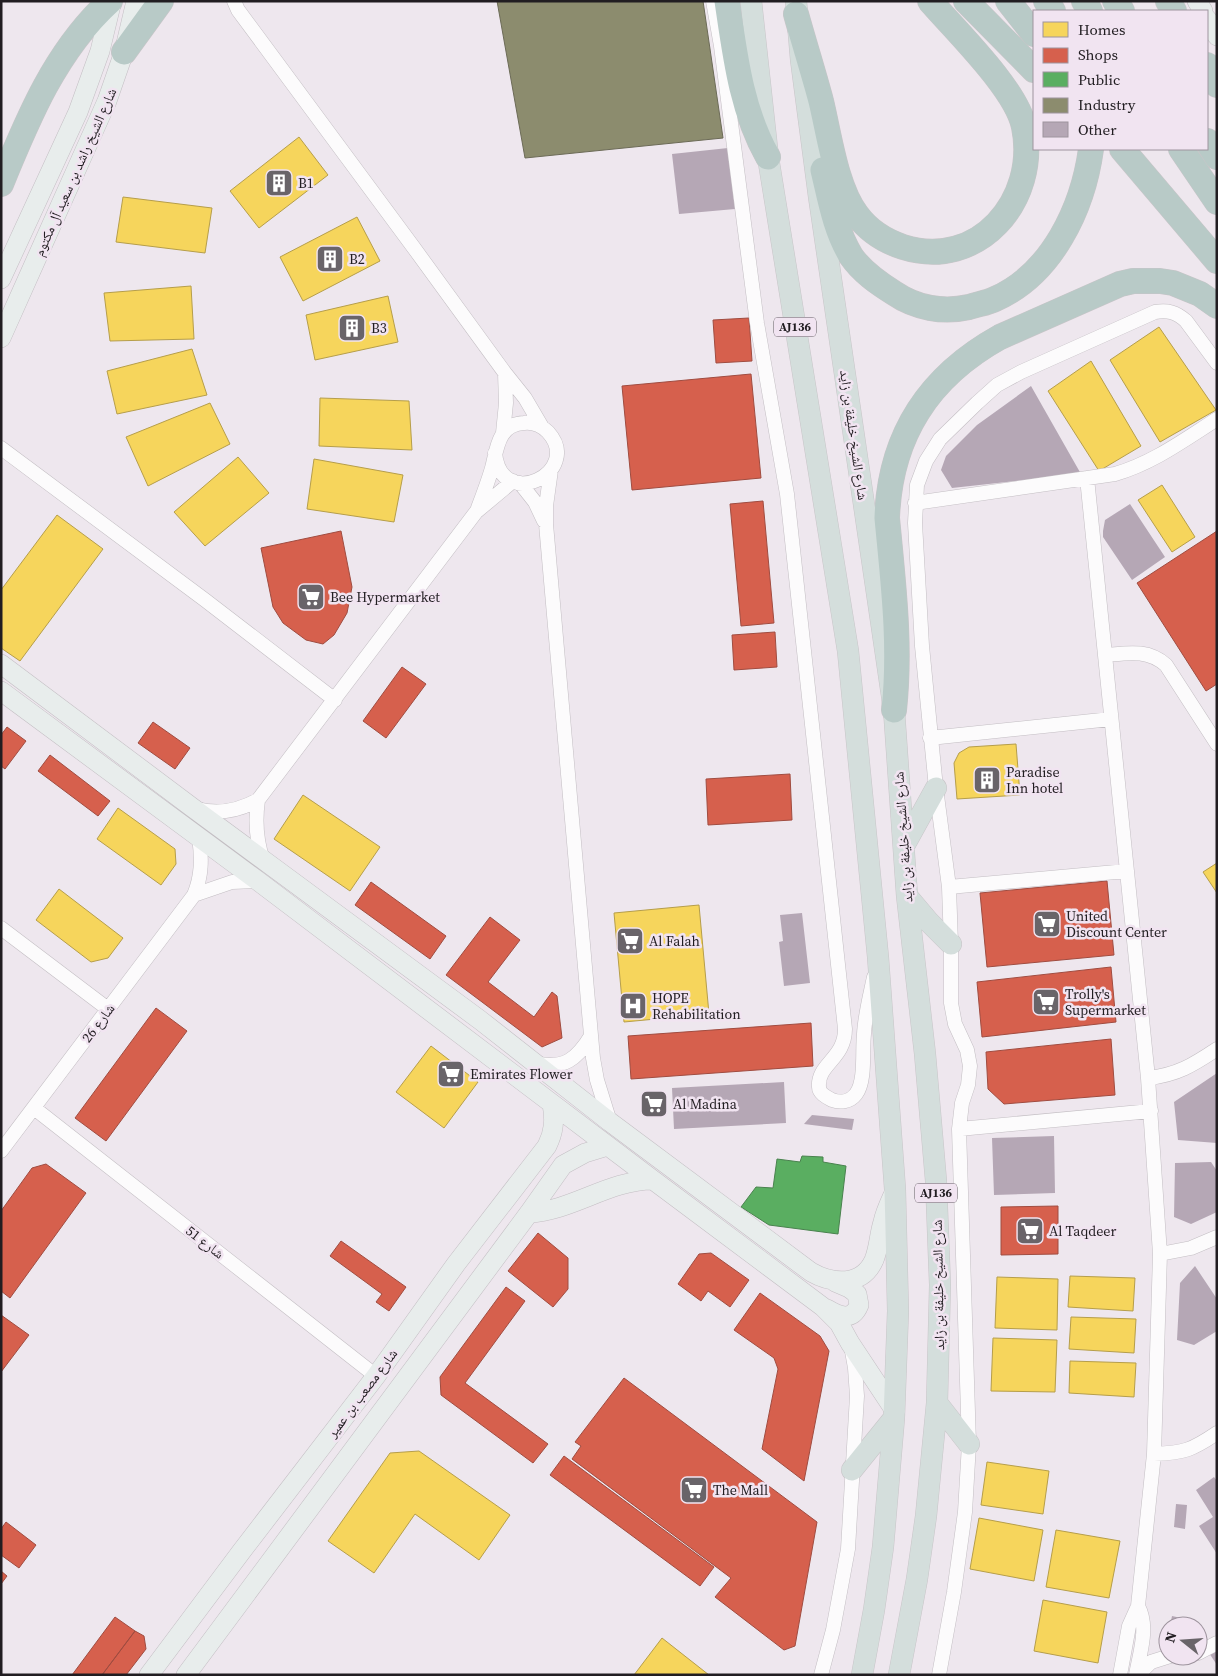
<svg xmlns="http://www.w3.org/2000/svg" width="1218" height="1676" viewBox="0 0 1218 1676" font-family="'Source Serif 4','Noto Naskh Arabic',serif">
<style>
.homes{fill:#f6d55c;stroke:#b69e4a}
.shops{fill:#d6604d;stroke:#a04c40}
.public{fill:#5aae61;stroke:#49824e}
.industry{fill:#8c8c6e;stroke:#6c6b57}
.building{fill:#b5a7b5}
.lines{fill:none;stroke-linecap:round;stroke-linejoin:round}
.street-casing{stroke:#c3bec3;stroke-width:15}
.secondary-casing{stroke:#c3bec3;stroke-width:20}
.primary-casing{stroke:#c8c5c8;stroke-width:22}
.highway-casing{stroke:#c8c5c8;stroke-width:26}
.street{stroke:#fcfbfc;stroke-width:14}
.secondary{stroke:#e8edec;stroke-width:19}
.primary{stroke:#d4dedc;stroke-width:21}
.highway{stroke:#b8cac7;stroke-width:25}
.labels{text-anchor:middle;stroke-width:5;stroke-linejoin:round;paint-order:stroke}
.shield{fill:#f1e4f1;stroke:#5f595f;stroke-width:1}
.shield-label{font-size:12px;font-weight:bold;fill:#211d21}
.street-label{font-size:14px;fill:#211d21;stroke:#f1e4f1}
.poi-label{font-size:14px;fill:#211d21;stroke:#f1e4f1;text-anchor:start}
</style>
<rect width="100%" height="100%" fill="#eee7ee"/>
<path class="homes" d="M299,137L328,175L259,228L230,191Z
M123,197L212,208L205,253L116,242Z
M357,217L380,261L303,301L280,257Z
M191,286L194,339L110,341L104,293Z
M388,296L398,342L315,360L306,315Z
M1159,327L1216,410L1160,442L1110,360Z
M192,349L207,395L117,414L107,371Z
M1091,361L1141,446L1099,471L1048,391Z
M320,398L409,401L412,450L319,446Z
M210,403L230,444L148,486L126,437Z
M238,457L269,493L205,546L174,512Z
M314,459L403,475L394,522L307,509Z
M1162,485L1195,537L1172,552L1138,500Z
M57,515L103,549L20,661L1,648V590Z
M1016,744L1020,795L957,799L954,763L959,753L969,747Z
M303,795L380,847L350,891L274,839Z
M118,808L175,849L176,864L161,885L97,839Z
M1217,863V893L1203,872Z
M59,889L123,938L108,958L91,962L36,920Z
M699,905L709,1014L624,1022L614,913Z
M431,1046L478,1082L444,1128L396,1092Z
M1070,1276L1135,1278L1133,1311L1068,1307Z
M997,1277L1058,1279L1057,1330L995,1328Z
M1071,1317L1136,1319L1134,1353L1069,1349Z
M993,1338L1057,1340L1055,1392L991,1391Z
M1070,1361L1136,1363L1134,1397L1069,1393Z
M419,1451L510,1515L479,1560L415,1514L374,1573L328,1541L390,1453Z
M987,1462L1049,1471L1043,1514L981,1505Z
M979,1518L1043,1530L1034,1581L970,1569Z
M1056,1530L1120,1541L1109,1598L1046,1587Z
M1043,1600L1107,1612L1098,1663L1034,1651Z
M662,1638L709,1675H634Z"/>
<path class="shops" d="M749,318L752,361L716,363L713,320Z
M751,374L761,478L632,490L622,386Z
M763,501L774,623L741,626L730,504Z
M341,531L352,587L347,613L334,635L323,644L306,640L283,623L273,607L261,548Z
M1217,531V684L1206,691L1137,583Z
M775,632L777,667L734,670L732,635Z
M402,667L426,684L386,738L363,721Z
M153,722L190,748L175,769L138,743Z
M7,727L26,741L5,769L1,766V735Z
M50,755L110,801L98,816L38,771Z
M790,774L792,820L708,825L706,779Z
M1107,881L1114,955L987,967L980,893Z
M371,882L446,936L430,959L355,905Z
M490,917L520,940L488,982L534,1017L552,992L557,996L562,1038L542,1047L446,975Z
M1111,967L1116,1022L982,1037L977,982Z
M156,1008L187,1031L106,1141L75,1118Z
M811,1023L813,1066L631,1079L628,1036Z
M1111,1039L1115,1095L1004,1104L988,1089L986,1052Z
M46,1164L86,1193L10,1298L1,1291V1211L32,1168Z
M1058,1206V1254L1001,1255V1207Z
M538,1233L568,1258V1289L553,1307L508,1271Z
M341,1241L406,1287L389,1311L376,1302L382,1294L330,1256Z
M711,1253L749,1280L730,1307L708,1291L701,1301L678,1284L699,1254Z
M506,1287L525,1301L465,1383L548,1444L533,1463L441,1395L440,1377Z
M760,1293L820,1336L829,1351L804,1481L762,1449L778,1369L774,1358L734,1330Z
M1,1315L29,1335L1,1372Z
M624,1378L817,1522L795,1646L784,1650L715,1597L731,1578L572,1459L581,1446L575,1442Z
M564,1456L714,1567L700,1586L550,1475Z
M6,1522L36,1545L19,1568L1,1555V1529Z
M1,1571L7,1576L1,1584Z
M115,1617L135,1631L102,1675H72Z
M135,1631L144,1636L146,1649L126,1675H102Z"/>
<path class="public" d="M802,1156L823,1157V1162L846,1166L838,1234L769,1225L741,1207L756,1187L773,1188L777,1159L800,1162Z"/>
<path class="industry" d="M497,1H703L723,138L525,158Z"/>
<path class="building" d="M728,148L735,209L679,214L672,154Z
M1031,386L1081,474L952,488L941,470L946,456L977,425Z
M1130,504L1165,557L1132,580L1103,537V531L1105,520Z
M802,913L810,983L784,986L779,942L783,941L780,915Z
M1217,1073V1143L1178,1140L1174,1102Z
M784,1082L786,1123L674,1129L672,1088Z
M812,1115L854,1119L852,1130L804,1124Z
M1054,1136L1055,1193L994,1195L992,1138Z
M1211,1162L1217,1171V1212L1191,1224L1174,1217L1175,1163Z
M1195,1266L1217,1299V1331L1194,1345L1177,1340L1180,1283Z
M1214,1477L1217,1481V1554L1199,1526L1213,1517L1196,1490Z
M1176,1504L1187,1505L1185,1529L1174,1527Z
M1172,1616L1181,1618L1180,1626H1170Z
M1217,1648V1665L1209,1653Z"/>
<g class="lines">
<g class="street-casing">
<path id="street" d="M234,1L238,10L414,248L505,373L525,398L542,427
M713,1L721,46L757,323L787,494L845,1029C845,1059 817,1064 819,1087C819,1093 826,1097 832,1100C840,1103 850,1102 856,1094C866,1081 862,1050 864,1034C865,1015 870,996 874,977
M503,433L506,403L505,373
M1,448L205,600L335,700
M551,470L546,506V524L593,1058L597,1080L610,1122
M1087,478L1148,1078L1160,1254L1154,1454L1138,1606L1129,1626L1120,1675
M520,483L535,502L544,521
M915,503L1115,474C1153,463 1184,440 1217,419
M478,508C483,495 488,482 492,468C497,449 498,424 524,423C533,422 542,426 548,432C584,472 501,513 495,453
M1106,655C1128,653 1148,649 1166,665L1217,744
M930,738L1111,719
M258,800C255,821 256,840 263,860
M197,809C219,815 238,811 258,800L476,512L513,481
M949,887L1127,871
M194,895L232,882L258,881
M1,928L108,1009
M535,1063C564,1070 577,1059 591,1036
M1148,1078C1177,1075 1193,1065 1217,1049
M34,1108L376,1376
M959,1129L1151,1111
M1,1151L194,895C202,876 202,858 199,837
M1160,1254L1191,1248L1217,1237
M1154,1454C1184,1453 1192,1450 1217,1433
M1198,1653L1217,1643
M821,1675L833,1630L848,1549L857,1396L855,1368L852,1351
M939,1675L954,1592L965,1512L969,1444L959,1129L962,1103L968,1085L970,1066L967,1050L955,1024L951,1003V944L949,887L936,788L922,646L915,523L917,485L926,461L940,439L977,403L997,385L1021,372L1155,312C1168,310 1176,312 1186,321L1217,363
M1136,1675C1140,1652 1149,1627 1138,1606
M1138,1675L1151,1662L1170,1656"/>
</g>
<g class="secondary-casing">
<path id="secondary" d="M1197,1L1203,11
M1207,19L1217,36
M1,279L78,112L100,51L112,1
M1,338L107,101L124,52L136,1
M1,664L193,808L480,1020L610,1122L811,1272C832,1284 862,1287 874,1260C879,1248 879,1234 883,1222C885,1212 890,1202 894,1193
M1,691L258,881L653,1180L823,1307L839,1323L850,1343L895,1411
M529,1213C572,1211 609,1180 653,1180
M827,1309C839,1316 852,1322 859,1305L857,1294L849,1288L835,1282
M149,1675L241,1552L376,1376L456,1264L547,1146C554,1132 555,1120 552,1104
M186,1675L529,1213L563,1165L585,1153L608,1146"/>
</g>
<g class="primary-casing">
<path id="primary" d="M751,1L768,157L848,651L878,957L895,1189L898,1311L894,1418L883,1547L874,1610L862,1675
M796,1L801,60L819,197L894,710L907,896L925,1054L936,1181L940,1285L937,1403L926,1516L917,1579L899,1675
M904,846L936,788
M907,896L929,922L951,944
M937,1403L969,1444
M852,1470L894,1418"/>
</g>
<g class="highway-casing">
<path id="highway" d="M727,1C735,55 741,109 768,157
M966,1L1034,70
M1008,1L1034,34
M1046,1L1053,11
M1084,1L1090,11
M1115,1L1122,11
M1168,1L1174,11
M796,14C804,43 813,71 821,101C829,134 836,188 857,215C868,230 885,241 903,247C978,271 1039,200 1024,127C1017,90 956,31 930,1
M124,52L161,1
M1207,65L1217,85
M1207,141L1217,157
M1122,149L1217,261
M1181,149L1217,202
M823,170C830,199 835,230 851,256C862,272 878,283 894,293C916,308 943,313 969,307C978,304 987,303 995,299C1052,274 1083,208 1091,149
M1,184C28,118 56,50 110,1
M894,710C901,645 893,582 887,518C890,436 928,377 1000,337L1120,284L1133,281H1160L1173,283L1200,294L1217,306"/>
</g>
<use href="#street" class="street"/>
<use href="#secondary" class="secondary"/>
<use href="#primary" class="primary"/>
<use href="#highway" class="highway"/>
</g>
<defs>
<g id="building-square" transform="scale(1.4375)"><rect x="-9" y="-9" width="18" height="18" rx="4" fill="#696469" stroke="#f1e4f1"/><path d="M-4-6H4V6H1V3H-1V6H-4ZM-2.5-4.3h1.7v1.8h-1.7ZM.8-4.3h1.7v1.8H.8ZM-2.5-1h1.7V.8h-1.7ZM.8-1h1.7V.8H.8Z" fill="#fff"/></g>
<g id="supermarket-square" transform="scale(1.4375)"><rect x="-9" y="-9" width="18" height="18" rx="4" fill="#696469" stroke="#f1e4f1"/><path d="M-6-5.5h2.5l.6 2H6L4.5 2H-2.5L-4.4-4H-6ZM-1.5 3.2a1.3 1.3 0 1 0 .1 0ZM3 3.2a1.3 1.3 0 1 0 .1 0Z" fill="#fff"/></g>
<g id="hospital-square" transform="scale(1.4375)"><rect x="-9" y="-9" width="18" height="18" rx="4" fill="#696469" stroke="#f1e4f1"/><path d="M-5-5h3v3.5h4V-5h3V5h-3V1.5h-4V5h-3Z" fill="#fff"/></g>
</defs>
<g fill-rule="evenodd">
<use href="#building-square" x="279" y="183"/>
<use href="#building-square" x="330" y="259"/>
<use href="#building-square" x="352" y="328"/>
<use href="#supermarket-square" x="311" y="597"/>
<use href="#building-square" x="987" y="780"/>
<use href="#supermarket-square" x="1047" y="924"/>
<use href="#supermarket-square" x="630" y="941"/>
<use href="#supermarket-square" x="1046" y="1002"/>
<use href="#hospital-square" x="633" y="1006"/>
<use href="#supermarket-square" x="451" y="1074"/>
<use href="#supermarket-square" x="654" y="1104"/>
<use href="#supermarket-square" x="1030" y="1231"/>
<use href="#supermarket-square" x="694" y="1490"/>
</g>
<g class="labels">
<g class="shield">
<rect x="774" y="317.5" width="42" height="19" rx="4"/>
<rect x="915" y="1183.5" width="42" height="19" rx="4"/>
</g>
<g class="shield-label">
<text x="795" y="331">AJ136</text>
<text x="936" y="1197">AJ136</text>
</g>
<g class="street-label">
<text transform="translate(75 172) rotate(-66)" y="5">شارع الشيخ راشد بن سعيد آل مكتوم</text>
<text transform="translate(854 435) rotate(82)" y="5">شارع الشيخ خليفة بن زايد</text>
<text transform="translate(903 837) rotate(-94)" y="5">شارع الشيخ خليفة بن زايد</text>
<text transform="translate(98 1023) rotate(-53)" y="5">شارع 26</text>
<text transform="translate(205 1242) rotate(38)" y="5">شارع 51</text>
<text transform="translate(938 1285) rotate(-91)" y="5">شارع الشيخ خليفة بن زايد</text>
<text transform="translate(362 1393) rotate(-53)" y="5">شارع مصعب بن عمير</text>
</g>
<g class="poi-label">
<text x="298" y="188">B1</text>
<text x="349" y="264">B2</text>
<text x="371" y="333">B3</text>
<text x="330" y="602">Bee Hypermarket</text>
<text x="1006" y="777">Paradise<tspan x="1006" dy="16">Inn hotel</tspan></text>
<text x="1066" y="921">United<tspan x="1066" dy="16">Discount Center</tspan></text>
<text x="649" y="946">Al Falah</text>
<text x="1065" y="999">Trolly's<tspan x="1065" dy="16">Supermarket</tspan></text>
<text x="652" y="1003">HOPE<tspan x="652" dy="16">Rehabilitation</tspan></text>
<text x="470" y="1079">Emirates Flower</text>
<text x="673" y="1109">Al Madina</text>
<text x="1049" y="1236">Al Taqdeer</text>
<text x="713" y="1495">The Mall</text>
</g>
</g>
<rect width="1218" height="1676" fill="none" stroke="#211d21" stroke-width="5"/>
<rect x="1033" y="10" width="175" height="140" fill="#f1e4f1" stroke="#9e949e"/>
<rect x="1043" y="22" width="25" height="15" fill="#f6d55c" stroke="#9e949e"/>
<text x="1078" y="35" font-size="15" fill="#211d21">Homes</text>
<rect x="1043" y="48" width="25" height="15" fill="#d6604d" stroke="#9e949e"/>
<text x="1078" y="60" font-size="15" fill="#211d21">Shops</text>
<rect x="1043" y="72" width="25" height="15" fill="#5aae61" stroke="#9e949e"/>
<text x="1078" y="85" font-size="15" fill="#211d21">Public</text>
<rect x="1043" y="98" width="25" height="15" fill="#8c8c6e" stroke="#9e949e"/>
<text x="1078" y="110" font-size="15" fill="#211d21">Industry</text>
<rect x="1043" y="122" width="25" height="15" fill="#b5a7b5" stroke="#9e949e"/>
<text x="1078" y="135" font-size="15" fill="#211d21">Other</text>
<g transform="translate(1183 1641) rotate(287)"><circle r="24" fill="#f1e4f1" stroke="#9e949e"/>
<path d="M0-4L9 19L0 12L-9 19Z" fill="#696469"/>
<text y="-8" font-size="14" font-weight="bold" text-anchor="middle" fill="#211d21">N</text>
</g>
</svg>
